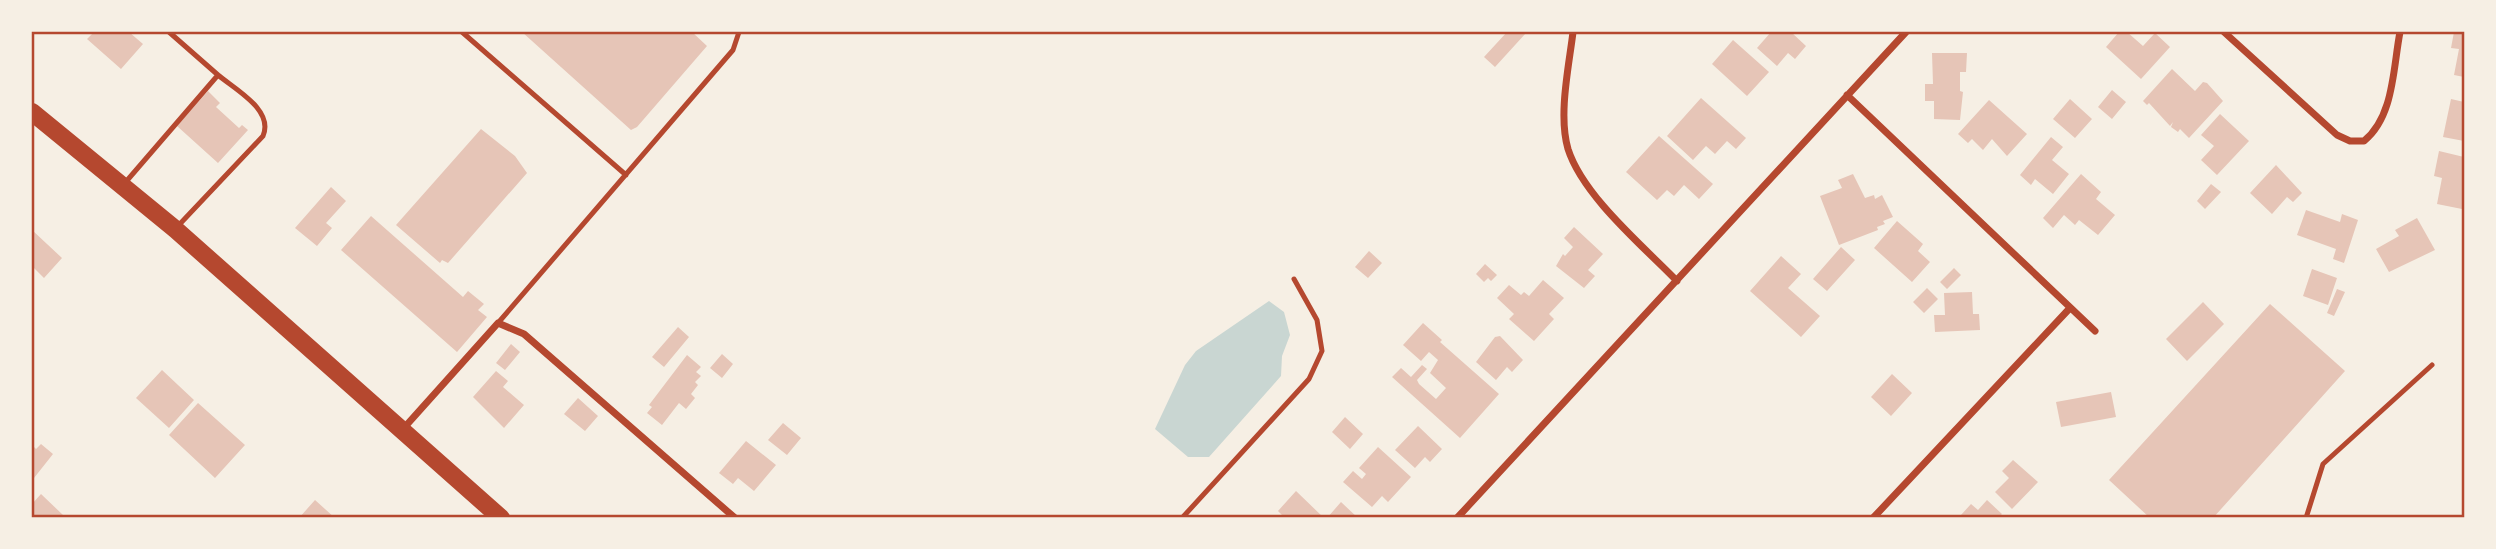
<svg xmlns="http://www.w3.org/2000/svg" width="2496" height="549" viewBox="0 0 2496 549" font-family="'Roboto Condensed',sans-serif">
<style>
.water{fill:#c9d6d2}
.building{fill:#e6c5b7}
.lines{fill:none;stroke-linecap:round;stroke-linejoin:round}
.service{stroke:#b5482f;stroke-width:5}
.minor{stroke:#b5482f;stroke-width:7}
.primary{stroke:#b5482f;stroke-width:18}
.neatline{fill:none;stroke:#b5482f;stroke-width:2.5}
</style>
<rect width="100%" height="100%" fill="#f6efe4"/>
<path class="water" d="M1269,301L1284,312L1290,335L1282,356L1281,376L1209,457H1188L1155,429L1185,365L1196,351Z"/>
<path class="building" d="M94,32H129L143,44L121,69L87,39Z
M522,32H692L707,46L637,127L631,130Z
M1507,32H1527L1495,67L1484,57Z
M1771,32H1791L1806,46L1795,59L1788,53L1777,66L1757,48Z
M2119,32H2127L2143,46L2155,33L2170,47L2141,79L2106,47Z
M2454,32H2464V77L2454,75L2459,49L2451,48Z
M1733,40L1769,72L1747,96L1712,64Z
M1932,53H1967L1966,72H1960V91L1963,92L1960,120L1934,119V101H1925V84H1933Z
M2172,69L2195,91L2203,82L2207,83L2223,101L2189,138L2180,129L2178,132L2171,127L2173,122L2170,126L2149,103L2147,105L2143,101Z
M2112,90L2126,102L2112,119L2098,107Z
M208,91L220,103L216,107L239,128L242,125L248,130L218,163L177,126Z
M1701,98L1746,138L1736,149L1727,141L1715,154L1706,146L1693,160L1667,136Z
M2070,99L2092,119L2075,138L2053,119Z
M2451,99L2464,102V141L2443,137Z
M1989,100L2027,134L2007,156L1992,139L1983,150L1972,139L1968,143L1958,134Z
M2220,114L2249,141L2217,175L2201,160L2214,146L2201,135Z
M481,129L515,156L527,173L448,263L442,260L440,263L396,225Z
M1659,136L1713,184L1699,199L1684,185L1674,196L1667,190L1657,200L1626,172Z
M2051,137L2063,147L2052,160L2069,174L2053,194L2035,179L2031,185L2020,175Z
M2439,151L2464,157L2462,209L2437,204L2442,178L2434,176Z
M2276,165L2302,193L2293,202L2287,197L2272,214L2250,193Z
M1853,174L1865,198L1874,195L1875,199L1882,195L1893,217L1883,221L1885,224L1877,227L1878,230L1839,245L1820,196L1842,188L1838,180Z
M2081,174L2101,192L2096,199L2115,215L2098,235L2079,220L2075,225L2064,215L2053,228L2043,218Z
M2211,184L2221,192L2205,209L2197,201Z
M331,187L346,201L326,223L332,228L317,246L295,228Z
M2306,210L2340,222L2342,214L2358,220L2344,263L2333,259L2336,249L2297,235Z
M371,216L463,297L468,291L484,304L478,310L487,317L457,352L341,250Z
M2417,218L2435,250L2389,272L2376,249L2399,236L2395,230Z
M1897,221L1923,244L1918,251L1930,262L1912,282L1874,248Z
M1574,227L1603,254L1588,270L1595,276L1584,288L1556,266L1563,254L1565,256L1573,247L1564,238Z
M32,230L62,258L44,278L32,266Z
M1841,247L1855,260L1827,291L1813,279Z
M1369,251L1382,263L1368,278L1355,267Z
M1781,256L1801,274L1788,288L1820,316L1801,337L1750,291Z
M1485,264L1497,275L1491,281L1488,278L1484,282L1476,274Z
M1954,268L1961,275L1947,289L1940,282Z
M2312,269L2337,278L2328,305L2303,296Z
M1543,280L1564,298L1549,314L1554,319L1534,341L1509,319L1514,314L1497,298L1509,285L1521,295L1524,292L1529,296Z
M1927,288L1938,299L1924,313L1913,302Z
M2337,289L2345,292L2334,316L2327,313Z
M1972,292L1973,314H1979L1980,330L1935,332L1934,315H1945L1944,293Z
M2203,302L2224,324L2187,361L2166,339Z
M2270,304L2345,371L2213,518H2150L2109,480Z
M1423,323L1442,340L1440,342L1499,394L1460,438L1392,377L1401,368L1411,377L1422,365L1427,369L1417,380L1419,384L1436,399L1446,388L1430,373L1438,360L1429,352L1421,361L1403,345Z
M678,327L689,337L664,367L652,357Z
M1500,336L1523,360L1512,372L1507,367L1496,380L1476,362L1495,337Z
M511,344L520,352L505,370L496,363Z
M722,354L733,364L722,378L710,368Z
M687,355L701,367L696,372L701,376L695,382L698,385L691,394L695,398L686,409L679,403L662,425L647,413L652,407L649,405Z
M162,370L194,400L169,428L136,398Z
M496,371L508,381L503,387L524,405L504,428L473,397Z
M1892,374L1912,393L1891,416L1871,397Z
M2111,392L2116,417L2061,427L2056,402Z
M578,398L598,416L585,431L564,414Z
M198,403L245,445L215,478L169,435Z
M1345,417L1363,434L1350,449L1332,432Z
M783,423L801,438L787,455L768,440Z
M1418,426L1442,449L1430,462L1425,457L1415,468L1395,450Z
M746,441L776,465L754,491L738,478L733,484L719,473Z
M41,444L53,454L34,478L32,445L36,449Z
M1378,447L1411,477L1388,502L1382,496L1372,507L1343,482L1353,471L1362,479L1366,474L1359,468Z
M2013,460L2038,482L2012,509L1995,492L2009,478L2002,471Z
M1296,491L1324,518H1285L1278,511Z
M41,494L63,515L61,518H32V504Z
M315,500L335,518H299Z
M1987,500L2002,514L1998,518L1961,515L1971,504L1978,510Z
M1341,502L1358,518H1327Z"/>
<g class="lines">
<path class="service" d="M169,32L218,75
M462,32L626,175
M124,184L218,75C236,90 274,110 263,136L177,227
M498,323L733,50L739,32
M1182,518L1309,379L1322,351L1317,320L1294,279
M2306,518L2323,464L2432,365"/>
<path class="minor" d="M1573,32C1569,66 1558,115 1568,149C1583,196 1643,246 1677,281
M2224,32L2337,135L2350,141H2364C2394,117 2393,68 2400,32
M1847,95L2095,331
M403,429L498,323L524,334L735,518
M1457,518L1906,32
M1873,518L2070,308"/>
<path class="primary" d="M32,112L175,229L501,518"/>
</g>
<rect width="2496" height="549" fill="none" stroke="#f6efe4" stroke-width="66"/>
<rect x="33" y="33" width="2430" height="483" class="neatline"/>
</svg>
